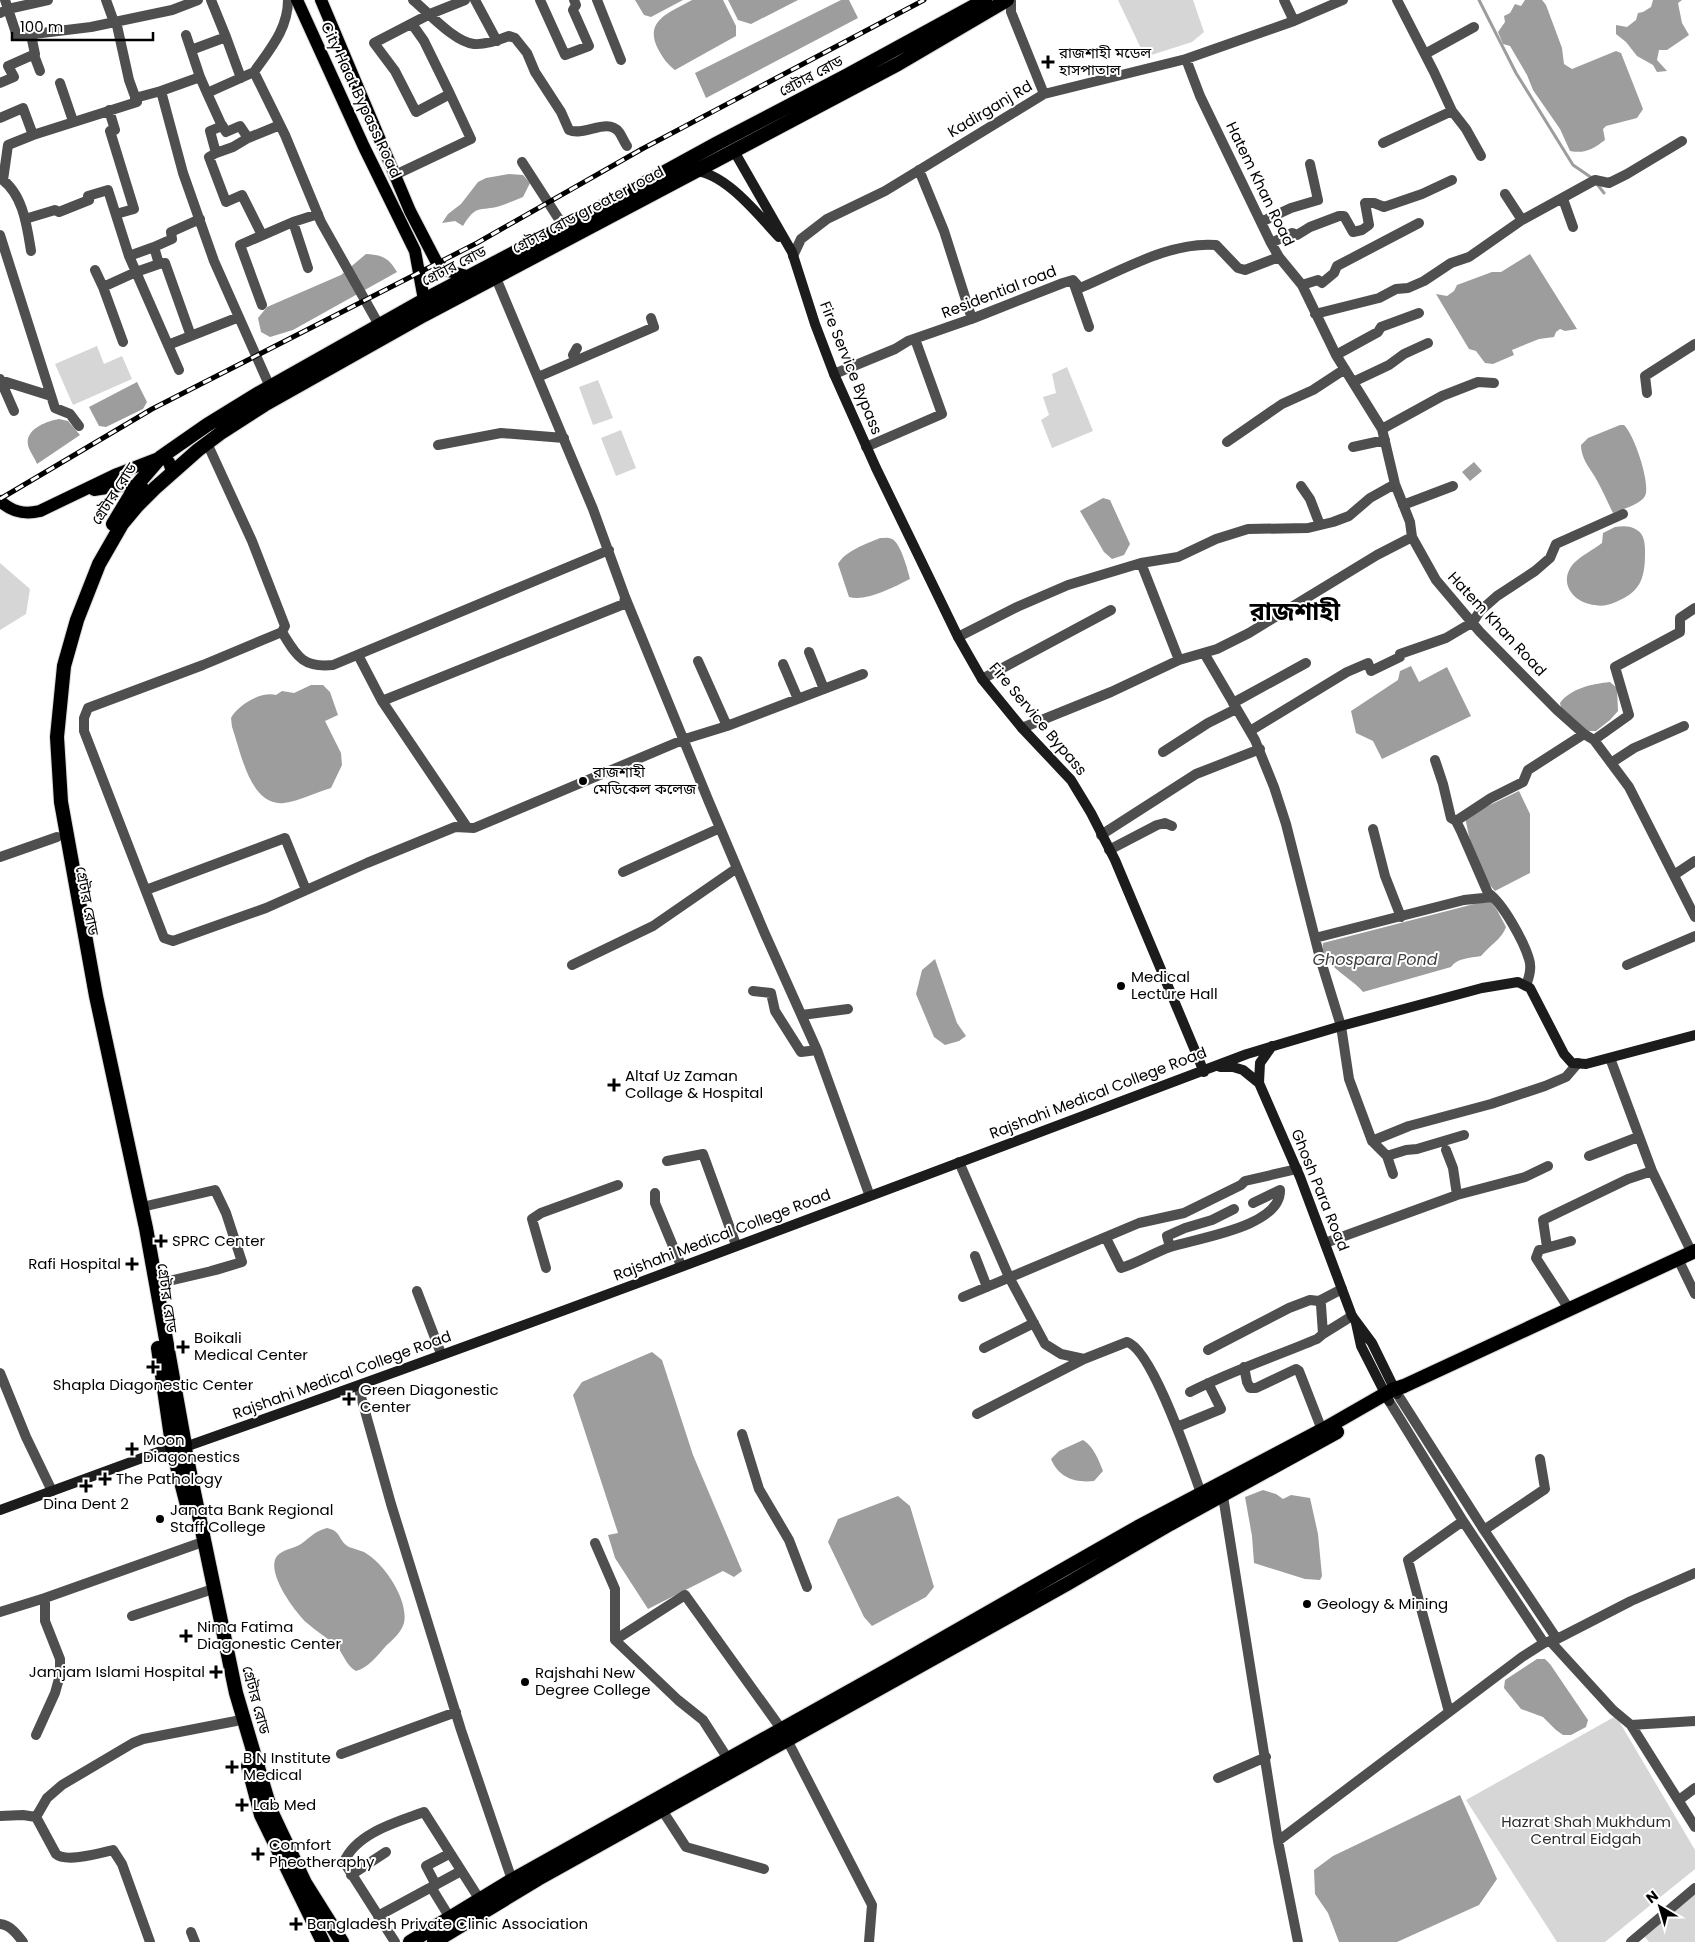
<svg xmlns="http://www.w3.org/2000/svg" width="1695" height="1942" viewBox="0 0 1695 1942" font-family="Poppins,'Noto Sans Bengali',sans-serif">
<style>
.green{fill:#d6d6d6}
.water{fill:#9d9d9d}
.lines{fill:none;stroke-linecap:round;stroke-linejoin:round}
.stream{stroke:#9d9d9d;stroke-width:3}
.primary-casing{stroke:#dbdbdb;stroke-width:14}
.trunk-casing{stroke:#dbdbdb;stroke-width:16}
.minor{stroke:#4f4f4f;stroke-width:10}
.tertiary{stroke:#4f4f4f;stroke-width:10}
.secondary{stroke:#1c1c1c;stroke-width:10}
.primary{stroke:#000;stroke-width:12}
.trunk{stroke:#000;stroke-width:14}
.rail-casing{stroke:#000;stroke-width:5}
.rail{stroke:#fff;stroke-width:3;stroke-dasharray:9;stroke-linecap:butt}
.poi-dot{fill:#000;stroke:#fff;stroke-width:2}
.labels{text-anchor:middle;stroke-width:4;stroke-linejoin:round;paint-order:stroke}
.poi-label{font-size:15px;fill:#000;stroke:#fff;text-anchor:start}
.street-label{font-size:15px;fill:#000;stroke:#fff}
.park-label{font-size:15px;fill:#2d2d2d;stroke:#fff}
.water-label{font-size:16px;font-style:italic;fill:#3e3e3e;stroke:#fff}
.town-label{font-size:25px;font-weight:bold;fill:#000;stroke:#fff}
</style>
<rect width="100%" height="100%" fill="#fff"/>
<path class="green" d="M1118,0H1193L1204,32L1192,42L1145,57Z
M97,346L104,364L122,356L132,379L73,405L55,364Z
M1067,367L1093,431L1052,448L1041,420L1049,415L1043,397L1056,393L1052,374Z
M598,380L613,418L593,425L579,387Z
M621,430L636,468L616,476L601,438Z
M0,563L30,589L26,614L0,630Z
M1616,1716L1695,1850V1869L1605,1942H1557L1466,1800Z
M1695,1894V1942H1649L1644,1936Z"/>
<path class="water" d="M635,0H683L651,17L644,15Z
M692,0H723L736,26V36L675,70C667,64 663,58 658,49C643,20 671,12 692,0Z
M728,0H798L751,24L738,20Z
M841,0H849L858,18L706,98L695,73Z
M1525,0H1542L1546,5L1562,48L1564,64L1572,69L1616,51L1621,53L1643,109L1637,118L1606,126L1603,129L1605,140C1593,149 1585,154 1570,151L1560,129L1533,90L1527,75L1510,46L1503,44L1498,32L1505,22L1504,16L1510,13L1515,4L1521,6Z
M1653,0H1682L1678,3L1682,23L1689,35L1667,50H1659L1657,60L1667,71L1657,72L1653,65L1637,56L1626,42L1616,34V25L1627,27L1636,20L1638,13L1643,12L1651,7Z
M509,174L523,175L530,183L523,197C516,200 508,203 500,206C479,212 477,203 463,226L455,221L442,223L448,214L461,204L478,182L486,178Z
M366,254C383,255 389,258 397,272L293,330L270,337L261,332L258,318L267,307L341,275Z
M1530,254L1577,329L1565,331L1560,329L1556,332L1554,337L1539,339L1512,350L1514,355L1493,364L1485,363L1476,351L1469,349L1436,294L1447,296L1454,291L1457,285L1492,272H1501Z
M137,382L147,402L143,409L106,427L99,426L89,407Z
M59,419L68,421L80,435L37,464C35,458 29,451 28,445C25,429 47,421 59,419Z
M1620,425H1624C1634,434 1651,484 1645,496C1640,505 1622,509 1613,513C1607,501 1602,489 1595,477C1589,467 1581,458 1581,445L1588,438Z
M1474,462L1482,471L1470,481L1462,472Z
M1103,498L1110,500L1130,544L1124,555L1112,559L1104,552L1080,511Z
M1615,527C1622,526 1630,525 1637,530C1645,535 1645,545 1645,554C1645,576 1641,591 1620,600C1612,604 1604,607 1595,605C1573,603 1557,582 1574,563C1582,555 1593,550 1602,543L1603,533Z
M880,538C884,538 888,537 892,539C900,542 908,570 910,579C894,587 866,602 849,597L838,564C845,551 866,544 880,538Z
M1411,666L1419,682L1447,667L1471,716L1382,759L1373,741L1356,733L1351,711L1398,680L1400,671Z
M1610,682L1617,688L1618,711L1610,720L1596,731H1585L1562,712L1560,703C1571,688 1592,684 1610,682Z
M311,685H323L330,692L338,715L325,721L341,753L342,765L331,788C317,792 299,801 284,803C250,807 241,752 232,727L231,718C238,705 261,691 276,695L282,691L294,693Z
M1519,791L1530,814V873L1495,891C1475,869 1471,846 1465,817Z
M1491,902L1497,910L1506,927C1502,939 1489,946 1481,956C1470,958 1457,958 1451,967L1363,992C1351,977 1319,964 1323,943L1478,903Z
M935,959L957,1023L966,1036L959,1041L945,1045L934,1037L916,994L922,970Z
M652,1352L662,1360L693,1455L742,1571L734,1577L723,1571L648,1609L615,1558L608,1535L618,1533L573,1395L582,1382Z
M1083,1440C1094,1447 1098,1459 1103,1471L1094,1481C1075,1483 1059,1478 1051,1459L1059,1451Z
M1263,1490L1276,1494L1283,1499L1291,1495L1310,1498L1318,1534L1322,1576L1320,1580L1305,1579L1254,1563L1252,1536L1245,1497Z
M898,1496L910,1506L934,1587L926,1597L872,1626L864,1617L828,1542L838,1519Z
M327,1528C342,1531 338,1541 349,1547C354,1549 359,1550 364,1552C384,1563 409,1600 404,1623C401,1633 392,1640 385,1647C377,1656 368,1668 356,1671C345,1665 344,1653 335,1645C326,1637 316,1631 307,1623C295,1612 265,1572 277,1556C283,1549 293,1549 301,1544C311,1537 313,1532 327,1528Z
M1537,1659H1545L1550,1664L1588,1720L1586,1727L1571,1735H1563L1556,1730L1543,1717L1521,1709L1504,1688L1505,1680Z
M1460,1795L1497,1879L1479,1905L1397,1942H1339L1328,1913L1315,1894L1314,1870L1333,1856Z"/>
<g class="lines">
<path class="stream" d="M1479,0L1516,73L1573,165L1592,178
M1597,184L1604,193"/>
<g class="primary-casing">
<path id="primary" d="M297,0L364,147L415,251L424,300
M321,0L410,211L437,263L445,270L470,277
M94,490L125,485L143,488
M0,501C12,512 24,515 40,511L117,474L161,457L169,462L172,472"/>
</g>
<g class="trunk-casing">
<path id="trunk" d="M113,524L136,486L161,457L207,425L259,393L424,300L590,213L716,144L846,76L985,0
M158,1348L172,1444
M184,1442L180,1440L174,1441L172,1446L173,1451L178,1453L182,1452L185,1445L146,1228L96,996L61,802L57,737L64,666L77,620L99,564L122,524L137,506L155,488L198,450L222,432L264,405L424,315L898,64L1007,0
M185,1449L236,1693L271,1811L305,1883L342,1942
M173,1451L188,1509
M248,1766L261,1815L323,1942
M410,1942L512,1880L891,1668L1138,1527L1324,1429L1392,1390L1404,1386L1695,1251
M434,1942L538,1879L1067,1584L1170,1524L1337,1432"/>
</g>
<path class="minor" d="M5,0L17,36L91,27L172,10L198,0
M106,0L114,22
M211,0L226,37
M413,0C428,12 454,42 474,44C485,45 499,40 509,36L515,38L527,53L535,72L561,112L569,130C584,137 607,117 619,132C622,136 624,142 627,146
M475,0L497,41
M540,0L565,55L589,46L573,10L576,5L574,0
M597,0L621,60
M1011,0V12L1044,94
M1284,0L1294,21
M1397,0L1434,72L1452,111L1466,129L1481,156
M0,13L8,9L48,0
M412,24L424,41L450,94L416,112L395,71L374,43L430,14L465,0
M186,35L200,77
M191,50L226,37L241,78
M1425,54L1474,27
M34,55L40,71
M1186,59L1200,96L1271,243L1279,257L1302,285L1336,355L1382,429L1395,484L1410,522L1412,537L1436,580L1480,632L1557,710L1584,734L1594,740L1629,787L1695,917
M254,72C270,49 288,29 288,0
M0,83L14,77L8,66L35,54L31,35
M60,83L73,121
M161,91L200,77L207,93L254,72L285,135L321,222L379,325
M207,93L222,126L210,131L216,153L209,157L226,202L242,195L262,235
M135,98L161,91L183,173L214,261L270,387
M109,110L115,130L110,131L134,209L116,214
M0,118L23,108L33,135L8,145L3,180
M222,125L226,132L240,126L248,138L280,125
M33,135L137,102L129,80L116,21
M1383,143L1452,111
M216,153L233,147L248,138
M522,162L564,227
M919,170L944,231L972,319
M395,175L471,139L450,94
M0,178C23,193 27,226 31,251
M1505,194L1522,220
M1563,199L1573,227
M25,219L55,210L59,212L89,200L88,196L108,190L129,256L179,370
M293,222L308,268
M1261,222L1291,208L1318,200L1310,164
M0,235L55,408L70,414L79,426
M1271,243L1292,233L1297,235L1310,227L1339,216H1344L1353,232L1362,230L1369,225L1365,203H1374L1384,207L1422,194L1452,180
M129,256L154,247
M793,256L801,239L827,219L885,191L1044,94L1186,59L1294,21L1343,0
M95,270L103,287
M496,278L593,509L625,597L709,802L765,934L817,1050L868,1191
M1074,284L1089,327
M1302,285L1318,280L1322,283L1334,273L1337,266L1419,223
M262,305L240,245L293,222L318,214
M1315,314L1379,298L1396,289L1408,288L1424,281L1451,263L1469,257L1522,220L1595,180L1609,183L1627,174L1682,141
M191,336L165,263L159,264L154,247L172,239L171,232L200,219
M123,342L103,287L136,272L159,264
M168,345L239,317
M1336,355L1378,332L1381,327L1419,313
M576,360L573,355L577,348
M834,374L895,349L908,341L974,318L1063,283L1073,280L1080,288C1121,271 1171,241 1216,245L1238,268L1245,270L1279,257
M538,377L654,327L651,318
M0,379L14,411
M0,380L51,396
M1353,382L1389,365L1404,354L1428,343
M1647,393L1645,376L1695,344
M1382,429L1442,396L1478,382L1494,383
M1227,442L1282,404L1313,390L1345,369
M207,443L252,541L285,626L282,632L203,665L88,708L84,718V731L164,938L173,941L266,908L367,863L455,827L474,828L685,739L727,726L863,674
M438,445L501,433L564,438
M866,447L942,414L915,339
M1353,447L1385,440
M1301,486L1310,499L1320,525
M1403,505L1453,486
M1141,563L1179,660
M282,632C297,656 302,668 333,665L609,550
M958,637L1017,607L1068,585L1141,563L1178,557L1216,539L1248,529L1308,528L1333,522L1349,516L1370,498L1395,484
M809,652L824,689
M1204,653L1255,740L1274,787L1286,824L1320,958L1341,1026L1349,1079L1372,1141L1387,1156L1393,1174
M358,655L382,701L467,827
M698,661L727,726
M783,664L798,699
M982,679L1111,610
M382,701L624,604L625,597
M1233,703L1306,663
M1022,728L1111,692L1179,660L1217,649L1249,633L1377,555L1412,537
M1250,731L1347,672L1368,663L1371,671L1400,657V654L1446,638L1473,622L1480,611L1497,596L1535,571L1550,558L1556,544L1623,514
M1594,740L1629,715L1615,667L1680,632V618L1695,608
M1163,752L1208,723L1236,709
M1435,760L1443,784L1451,818L1456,821L1461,831L1488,893C1503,903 1524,942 1529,959C1532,968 1529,977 1526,986
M1611,763L1634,748L1684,726
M1456,821L1491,798L1523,782L1528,770L1584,734
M1373,829L1385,876L1401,917
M1101,835L1196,774L1260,749
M1109,850L1157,825L1165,823L1172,826
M0,857L57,837
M623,872L720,828
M1674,875L1695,861
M146,890L285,838L306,890
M1315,938L1464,900L1493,897
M572,965L653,926L737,868
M1627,965L1695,936
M753,991L771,993L775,1011L801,1052L817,1050
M802,1015L848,1009
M1610,1058L1652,1171L1692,1253
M1372,1141L1409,1126L1491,1104L1545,1086L1566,1077L1578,1063
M1446,1150L1453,1168L1457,1195
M1387,1156L1406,1150L1417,1149L1464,1135
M1589,1156L1638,1137
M667,1161L703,1154L735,1242
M959,1162L1009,1277L1045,1344L1061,1354L1084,1359
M655,1193V1203L680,1263
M142,1207L215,1190L226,1213L242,1262
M1106,1238L1121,1268C1138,1263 1153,1253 1170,1247C1197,1238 1281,1227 1280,1190L1253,1203
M1325,1243L1457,1195L1525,1177L1548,1166
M1170,1247L1167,1236L1185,1228L1212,1220L1234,1209
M1547,1247L1543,1220L1628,1179L1652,1171
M975,1256L987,1287
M1678,1259L1695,1294
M546,1268L532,1219L541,1213L618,1185
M156,1284L216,1270L242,1262L211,1271
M417,1291L440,1351
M963,1297L1139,1223L1184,1213L1241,1185L1245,1181L1297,1169
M1319,1301L1342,1289
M1569,1309L1536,1258L1539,1250L1571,1241
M1323,1334L1352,1316
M984,1348L1034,1323
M1244,1367L1247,1382L1250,1388H1256L1296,1369L1299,1371L1322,1430
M0,1373L26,1437L52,1491
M358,1386L391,1504L461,1730L512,1880L516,1885
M1190,1392C1231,1371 1274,1357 1317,1339L1323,1334L1321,1305L1319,1301L1310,1300L1289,1308L1208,1350
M1398,1395L1484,1530L1557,1639
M1389,1401L1463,1521L1544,1643
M977,1414L1084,1359L1127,1342C1153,1350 1191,1466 1201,1493
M1177,1427L1221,1409L1208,1383
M742,1434L759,1489L789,1540L807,1587
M1222,1490L1278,1841L1298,1942
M1484,1530L1545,1489L1540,1459
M595,1543L615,1589V1640L678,1700L703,1720L728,1759
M0,1612L45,1598L197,1544
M132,1616L207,1591
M615,1640L685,1595L782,1730L872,1905L869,1942
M1550,1641L1613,1710L1631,1725L1695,1827
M1449,1712L1408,1560L1463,1521
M1631,1725L1695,1721
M36,1735L55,1693L60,1675V1659L45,1621V1598
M341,1754L456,1712
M1218,1778L1266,1757
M1679,1800L1695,1788
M662,1810L686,1847L764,1869
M0,1816L23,1815L36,1817L56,1854C66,1863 100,1853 113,1850L122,1864L150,1942
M36,1817L47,1798L62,1785L133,1743L143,1739L236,1721
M1278,1841L1522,1657L1544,1643L1557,1639L1631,1601L1695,1573
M351,1875L386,1852
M436,1885L426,1866L449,1854
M431,1887L450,1918
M378,1916L461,1871
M0,1924C10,1925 17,1934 23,1942
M191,1932L195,1942
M395,1942L344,1862C356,1833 397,1822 424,1812L480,1900"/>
<path class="tertiary" d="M1631,1942L1695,1888"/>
<path class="secondary" d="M734,151L792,252L815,324L834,374L876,468L958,637L982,679L1022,728L1071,780L1091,813L1115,860L1204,1072
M694,171C725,172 759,216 779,237
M1220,1067H1233L1243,1070L1259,1083L1300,1177L1352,1316L1372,1343L1397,1394
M1259,1083L1260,1063L1272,1046
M1356,1323L1361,1346L1389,1401
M185,1447C541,1322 894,1187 1247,1054L1341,1026L1482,988L1518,982L1530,988L1564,1054L1572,1063L1586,1064L1695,1035
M0,1510L172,1447"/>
<use href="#primary" class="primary"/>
<use href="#trunk" class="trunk"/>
<g class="rail-casing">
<path id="rail" d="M0,499L152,409L477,243L642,149L924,0"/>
</g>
<use href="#rail" class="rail"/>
</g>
<g class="poi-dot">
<path d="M1045.5 54.5h5v5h5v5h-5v5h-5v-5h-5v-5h5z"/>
<circle cx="583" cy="781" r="5"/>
<circle cx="1121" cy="986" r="5"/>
<path d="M611.5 1077.5h5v5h5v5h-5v5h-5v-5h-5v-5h5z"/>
<path d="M158.5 1233.5h5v5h5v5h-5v5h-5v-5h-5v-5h5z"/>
<path d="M129.5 1256.5h5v5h5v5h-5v5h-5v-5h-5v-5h5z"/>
<path d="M180.5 1339.5h5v5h5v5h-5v5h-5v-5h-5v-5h5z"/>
<path d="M150.5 1359.5h5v5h5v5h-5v5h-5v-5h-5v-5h5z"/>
<path d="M346.5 1391.5h5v5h5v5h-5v5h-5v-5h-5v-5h5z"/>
<path d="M129.5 1441.5h5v5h5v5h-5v5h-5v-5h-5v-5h5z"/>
<path d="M102.5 1471.5h5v5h5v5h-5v5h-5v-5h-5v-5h5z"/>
<path d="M83.5 1478.5h5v5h5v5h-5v5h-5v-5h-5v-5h5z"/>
<circle cx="160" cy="1519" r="5"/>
<circle cx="1307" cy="1604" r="5"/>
<path d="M183.5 1628.5h5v5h5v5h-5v5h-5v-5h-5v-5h5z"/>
<path d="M213.5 1664.5h5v5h5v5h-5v5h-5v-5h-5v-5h5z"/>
<circle cx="525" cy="1682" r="5"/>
<path d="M229.5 1759.5h5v5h5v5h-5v5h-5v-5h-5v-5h5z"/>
<path d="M239.5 1797.5h5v5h5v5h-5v5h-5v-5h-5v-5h5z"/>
<path d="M255.5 1846.5h5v5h5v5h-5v5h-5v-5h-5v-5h5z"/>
<path d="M293.5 1916.5h5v5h5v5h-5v5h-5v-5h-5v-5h5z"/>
</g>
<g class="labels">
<g class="poi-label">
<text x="1059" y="58">রাজশাহী মডেল<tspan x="1059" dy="17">হাসপাতাল</tspan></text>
<text x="593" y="777">রাজশাহী<tspan x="593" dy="17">মেডিকেল কলেজ</tspan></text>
<text x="1131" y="982">Medical<tspan x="1131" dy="17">Lecture Hall</tspan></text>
<text x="625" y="1081">Altaf Uz Zaman<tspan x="625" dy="17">Collage &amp; Hospital</tspan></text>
<text x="172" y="1246">SPRC Center</text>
<text x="121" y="1269" text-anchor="end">Rafi Hospital</text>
<text x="194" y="1343">Boikali<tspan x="194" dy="17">Medical Center</tspan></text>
<text x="153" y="1390" text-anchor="middle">Shapla Diagonestic Center</text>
<text x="360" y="1395">Green Diagonestic<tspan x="360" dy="17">Center</tspan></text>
<text x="143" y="1445">Moon<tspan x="143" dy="17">Diagonestics</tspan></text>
<text x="116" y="1484">The Pathology</text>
<text x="86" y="1509" text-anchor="middle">Dina Dent 2</text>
<text x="170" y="1515">Janata Bank Regional<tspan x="170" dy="17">Staff College</tspan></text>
<text x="1317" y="1609">Geology &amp; Mining</text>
<text x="197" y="1632">Nima Fatima<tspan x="197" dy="17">Diagonestic Center</tspan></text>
<text x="205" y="1677" text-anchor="end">Jamjam Islami Hospital</text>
<text x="535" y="1678">Rajshahi New<tspan x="535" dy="17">Degree College</tspan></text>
<text x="243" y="1763">B N Institute<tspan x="243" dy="17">Medical</tspan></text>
<text x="253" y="1810">Lab Med</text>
<text x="269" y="1850">Comfort<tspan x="269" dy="17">Pheotheraphy</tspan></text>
<text x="307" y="1929">Bangladesh Private Clinic Association</text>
</g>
<g class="street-label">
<text transform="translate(811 76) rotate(-28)" y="5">গ্রেটার রোড</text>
<text transform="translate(361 100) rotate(65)" y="5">City Haat Bypass Road</text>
<text transform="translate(990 109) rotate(-31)" y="5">Kadirganj Rd</text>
<text transform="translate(1260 184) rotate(64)" y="5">Hatem Khan Road</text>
<text transform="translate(588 210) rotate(-28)" y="5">গ্রেটার রোড greater road</text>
<text transform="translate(454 266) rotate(-27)" y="5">গ্রেটার রোড</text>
<text transform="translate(999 292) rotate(-21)" y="5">Residential road</text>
<text transform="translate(851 368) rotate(68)" y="5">Fire Service Bypass</text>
<text transform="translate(114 494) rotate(-57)" y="5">গ্রেটার রোড</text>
<text transform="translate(1497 624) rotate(47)" y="5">Hatem Khan Road</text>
<text transform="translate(1038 719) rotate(50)" y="5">Fire Service Bypass</text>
<text transform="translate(87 901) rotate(79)" y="5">গ্রেটার রোড</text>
<text transform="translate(1098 1093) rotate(-21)" y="5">Rajshahi Medical College Road</text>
<text transform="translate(1320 1190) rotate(68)" y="5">Ghosh Para Road</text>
<text transform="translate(722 1235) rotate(-21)" y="5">Rajshahi Medical College Road</text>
<text transform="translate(167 1298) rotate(82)" y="5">গ্রেটার রোড</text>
<text transform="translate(342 1375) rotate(-20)" y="5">Rajshahi Medical College Road</text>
<text transform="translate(256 1700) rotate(75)" y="5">গ্রেটার রোড</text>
</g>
<g class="park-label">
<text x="1586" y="1827">Hazrat Shah Mukhdum<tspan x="1586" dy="17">Central Eidgah</tspan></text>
</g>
<g class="water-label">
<text x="1375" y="965">Ghospara Pond</text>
</g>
<g class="town-label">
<text x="1295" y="620">রাজশাহী</text>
</g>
</g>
<g transform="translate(1660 1907) rotate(322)" stroke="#ffffff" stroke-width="4" paint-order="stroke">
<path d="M0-4L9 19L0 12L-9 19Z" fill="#000000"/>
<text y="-8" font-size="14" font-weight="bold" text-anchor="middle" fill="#000000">N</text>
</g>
<path d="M12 32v8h141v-8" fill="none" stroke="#000000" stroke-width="2.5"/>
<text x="20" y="32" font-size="15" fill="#000000" stroke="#ffffff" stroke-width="4" paint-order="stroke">100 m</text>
</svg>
